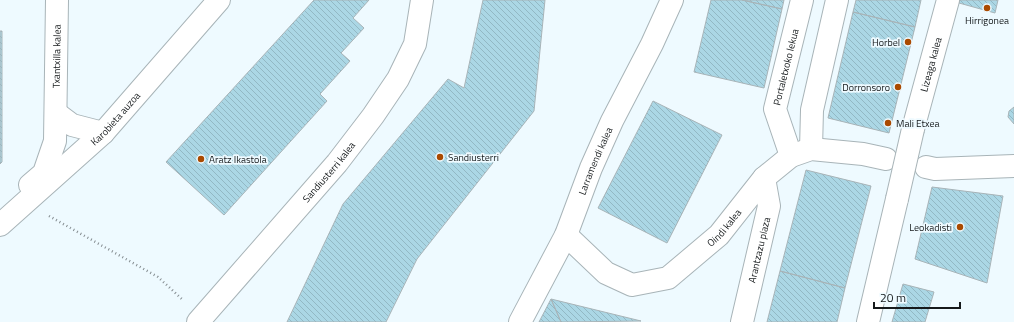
<svg xmlns="http://www.w3.org/2000/svg" width="1014" height="322" viewBox="0 0 1014 322" font-family="'Titillium Web',sans-serif">
<style>
.building{fill:url(#building-back-hatch);stroke:#a8b4b8}
.lines{fill:none;stroke-linecap:round;stroke-linejoin:round}
.minor-casing{stroke:#a8b4b8;stroke-width:24}
.path{stroke:#858d91;stroke-width:2.5;stroke-dasharray:1 3;stroke-linecap:butt}
.minor{stroke:#fff;stroke-width:22}
.minor-bridge-casing{stroke:#a8b4b8;stroke-width:24;stroke-linecap:butt}
.minor-bridge{stroke:#fff;stroke-width:22}
.poi-dot{fill:#aa4a00;stroke:#eefaff;stroke-width:1.5}
.labels{text-anchor:middle;stroke-width:3.5;stroke-linejoin:round;paint-order:stroke}
.poi-label{font-size:10px;fill:#15191b;stroke:#eefaff;text-anchor:end}
.street-label{font-size:10px;fill:#15191b;stroke:#eefaff}
</style>
<defs>
<pattern id="building-back-hatch" width="6" height="6" patternUnits="userSpaceOnUse"><rect width="6" height="6" fill="#abd7e5"/><path d="M-1 5l2 2M0 0l6 6M5-1l2 2" fill="none" stroke="#92b8c4"/></pattern>
</defs>
<rect width="100%" height="100%" fill="#eefaff"/>
<path class="building" d="M314,0H369L353,18L364,28L341,53L350,61L320,94L327,101L224,215L166,162Z
M483,0H545L534,111L417,259L386,322H287L343,204L448,79L464,88Z
M711,0H742L782,9L764,88L694,72Z
M742,0H784L782,9Z
M856,0H921L915,27L853,12Z
M960,0H998L995,13L959,3Z
M853,12L915,27L889,133L828,118Z
M0,31H2V162L0,164Z
M653,101L722,135L667,243L598,208Z
M1014,107V124L1008,117L1009,111Z
M806,170L871,186L845,288L780,271Z
M932,187L1003,196L987,283L915,259Z
M780,271L845,288L837,322H767Z
M903,284L934,292L925,322H892Z
M551,299L561,322H539Z
M551,299L641,321L561,322Z"/>
<g class="lines">
<g class="minor-casing">
<g id="minor">
<path d="M56,113L72,125L103,133"/>
<path id="s1" d="M913,129L948,0"/>
<path d="M811,149L812,110L837,0"/>
<path id="s2" d="M791,156L775,109L802,0"/>
<path d="M926,167L935,169L1014,166"/>
<path id="s3" d="M30,185L44,173L55,141L57,0"/>
<path id="s4" d="M0,225L103,133L219,0"/>
<path id="s5" d="M566,235L606,273L632,285L668,278L719,235L764,178L791,156L811,149L863,154L886,159"/>
<path id="s6" d="M198,322L337,163L373,116L398,79L415,44L422,0"/>
<path id="s7" d="M520,322L566,235L591,168L612,121L652,44L672,0"/>
<path id="s8" d="M742,322L769,206L764,178"/>
<path d="M868,322L897,199"/>
</g>
</g>
<path class="path" d="M49,216L158,277L183,300"/>
<use href="#minor" class="minor"/>
<g class="minor-bridge-casing">
<path id="minor-bridge" d="M897,199L913,129"/>
</g>
<use href="#minor-bridge" class="minor-bridge"/>
</g>
<g class="poi-dot">
<circle cx="987" cy="8" r="4"/>
<circle cx="908" cy="42" r="4"/>
<circle cx="898" cy="87" r="4"/>
<circle cx="888" cy="123" r="4"/>
<circle cx="440" cy="157" r="4"/>
<circle cx="201" cy="159" r="4"/>
<circle cx="960" cy="227" r="4"/>
</g>
<g class="labels">
<g class="poi-label">
<text x="987" y="24" text-anchor="middle">Hirrigonea</text>
<text x="900" y="46">Horbel</text>
<text x="890" y="91">Dorronsoro</text>
<text x="896" y="127" text-anchor="start">Mali Etxea</text>
<text x="448" y="161" text-anchor="start">Sandiusterri</text>
<text x="209" y="163" text-anchor="start">Aratz Ikastola</text>
<text x="952" y="231">Leokadisti</text>
</g>
<g class="street-label">
<text dy="4" stroke="none"><textPath href="#s3" startOffset="137">Txantxilla kalea</textPath></text>
<text dy="4" stroke="none"><textPath href="#s1" startOffset="67">Lizeaga kalea</textPath></text>
<text dy="4" stroke="none"><textPath href="#s2" startOffset="93">Portaletxoko lekua</textPath></text>
<text dy="4" stroke="none"><textPath href="#s4" startOffset="157">Karobieta auzoa</textPath></text>
<text dy="4" stroke="none"><textPath href="#s7" startOffset="178">Larramendi kalea</textPath></text>
<text dy="4" stroke="none"><textPath href="#s6" startOffset="199">Sandiusterri kalea</textPath></text>
<text dy="4" stroke="none"><textPath href="#s5" startOffset="196">Oindi kalea</textPath></text>
<text dy="4" stroke="none"><textPath href="#s8" startOffset="74">Arantzazu plaza</textPath></text>
</g>
</g>
<path d="M874 302v6h86v-6" fill="none" stroke="#15191b" stroke-width="2"/>
<text x="880" y="302" font-size="12" fill="#15191b" stroke="#eefaff" stroke-width="3" paint-order="stroke">20 m</text>
</svg>
